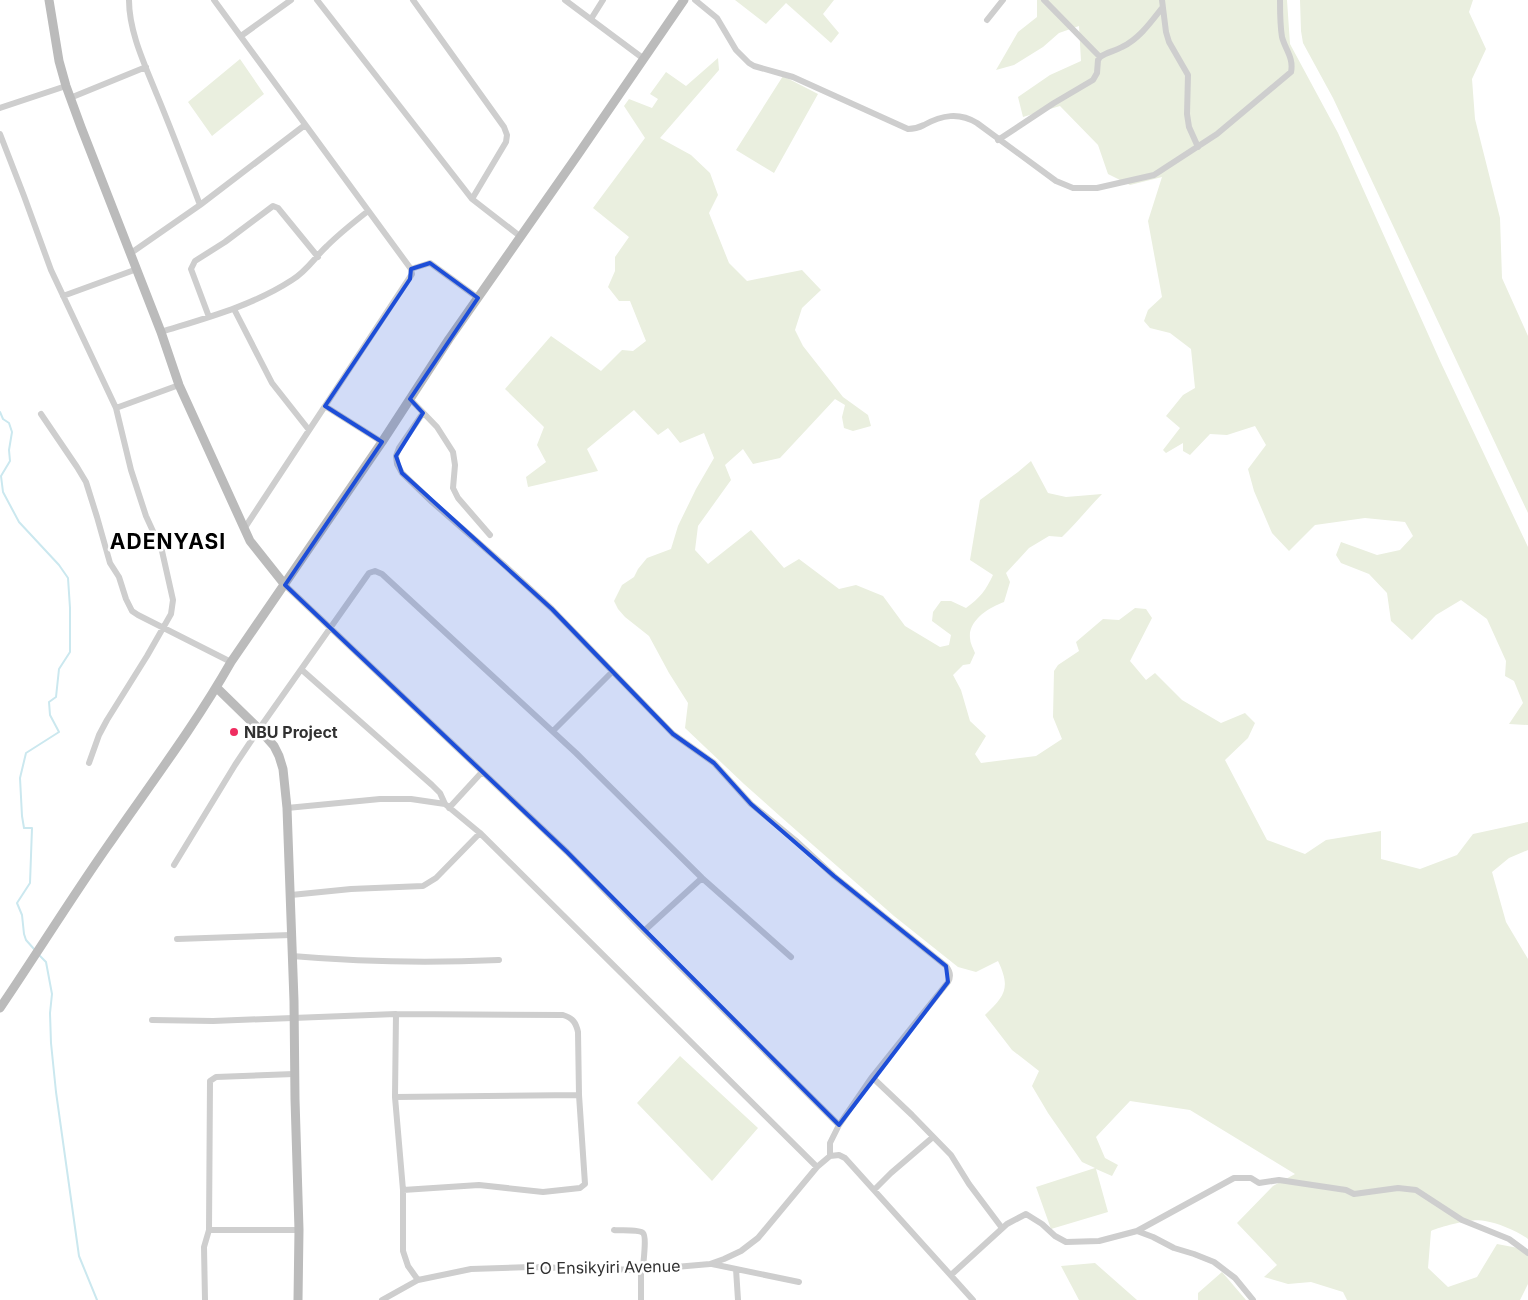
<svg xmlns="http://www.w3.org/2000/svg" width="1528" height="1300" viewBox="0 0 1528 1300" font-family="Inter,sans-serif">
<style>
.green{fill:#eaefdf}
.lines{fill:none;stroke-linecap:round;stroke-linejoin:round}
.stream{stroke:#cbe8ef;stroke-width:2}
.street{stroke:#cecece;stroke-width:6}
.secondary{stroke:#bbb;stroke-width:9}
.marked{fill:#1d4ed8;fill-opacity:0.2;stroke:#1d4ed8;stroke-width:4;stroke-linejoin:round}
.poi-dot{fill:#ef2d60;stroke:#fff;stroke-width:2}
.labels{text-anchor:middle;stroke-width:5;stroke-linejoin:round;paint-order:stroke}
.poi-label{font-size:16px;font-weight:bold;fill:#313131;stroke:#fff;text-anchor:start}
.street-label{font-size:16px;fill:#313131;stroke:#fff}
.district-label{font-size:21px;font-weight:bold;letter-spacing:1px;fill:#000;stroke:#fff}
</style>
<rect width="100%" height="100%" fill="#fff"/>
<path class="green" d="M735,0H834L823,14L839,33L831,43L786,3L766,24Z
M1037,0H1287L1290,44L1338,133L1441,363L1528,547V725L1509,724L1523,703L1514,681L1505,676L1506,661L1487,619L1461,600L1436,615L1412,640L1391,621L1387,593L1369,574L1341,563L1336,555L1341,542L1377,555L1400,550L1413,536L1405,522L1365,518L1315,525L1289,551L1272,533L1254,491L1248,469L1266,445L1255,426L1227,435L1210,434L1190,455L1183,451V443L1166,453L1163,450L1180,428L1166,416L1183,395L1195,388L1191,349L1170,333L1150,328L1144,321L1148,310L1162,297L1148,221L1162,177L1130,185L1108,174L1098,145L1060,106L1023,117L1018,97L1050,75L1081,61L1079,26L1059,33L1043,47L1014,65L996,70L1018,32L1037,17Z
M1300,0H1473L1469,12L1486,49L1472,79L1475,119L1500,218L1502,278L1528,336V513L1333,98L1303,43L1301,31Z
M718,58L719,70L660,138L691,155L710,173L718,195L709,213L729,263L747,281L802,270L821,290L802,308L795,330L803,346L843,397L868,415L871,426L853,431L844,428L842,417L845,405L835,399L780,458L753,464L743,449L725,465L731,480L698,526L695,550L708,564L751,530L784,568L799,559L839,589L856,585L883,596L905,626L940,647L949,645L951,635L932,621L933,612L941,601H951L966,608C980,598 986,590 993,575L970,560L980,500L1018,472L1031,461L1048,493L1066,497L1102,494C1088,508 1077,523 1062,537L1049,536L1029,548L1006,573L1010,582L1004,602C990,607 968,620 970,638C970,643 973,648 975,653L970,664L963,665L953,675L961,690L970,721L986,736L975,754L981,763L1036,756L1062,739L1053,717L1054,671L1058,665L1079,651L1076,642L1103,619L1119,620L1135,608L1146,609L1152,618L1130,661L1146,680L1155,673L1182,700L1221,723L1245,713L1255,723L1248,738L1225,760L1267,840L1305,854L1326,840L1381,831V859L1420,869L1457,855L1473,834L1528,822V850L1509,858L1492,872L1506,922L1528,959V1239C1517,1231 1498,1223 1485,1221C1473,1218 1443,1226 1431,1231L1428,1268L1448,1287L1477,1277L1497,1244L1528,1250V1284L1520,1300H1347L1343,1292L1311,1282L1288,1284L1264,1277L1277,1265L1237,1223L1273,1186L1295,1174L1190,1110L1130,1101L1096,1137L1105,1158L1118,1165L1112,1176L1096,1169L1108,1212L1051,1229L1036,1187L1095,1168L1082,1162L1048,1113L1032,1086L1039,1071L1012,1050L985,1015C1005,996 1011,988 998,961L976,972L958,967L894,916L781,817L744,784L685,728L688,703L669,673L649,636L625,617L618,609L614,601L622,585L634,577L638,569L647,558L671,549L678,526L696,489L714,458L704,433L680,443L668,428L658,435L634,410L587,449L598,471L528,487L526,477L546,462L537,445L544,427L505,389L551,336L601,371L622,350L633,351L646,341L630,301H619L608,287L615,271V257L629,237L593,208L645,138L624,106L629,99L652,108L658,99L650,94L666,72L686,86Z
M240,59L264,94L212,136L188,102Z
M783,76L818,94L774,173L736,150Z
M680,1056L758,1128L712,1181L637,1103Z
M1095,1263L1137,1300H1079L1061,1266Z
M1222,1272L1246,1300H1198V1293Z"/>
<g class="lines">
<path class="stream" d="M0,412L3,419L9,423L12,432L9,450L10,461L1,476L3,492L19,522L59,565L68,578L70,608V652L59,669L56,697L49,702L50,715L59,732L26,753L20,778L22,816L24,828H32L30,883L17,903L22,915L24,934L26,940L34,949
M39,955L46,962L52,994L50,1013L51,1043L56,1092L79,1256L97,1300"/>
<path class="street" d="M129,0C129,32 145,65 157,95C172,131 186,168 200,205
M214,0L411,269L412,274L244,529
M317,0L472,199L521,237
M413,0L504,127L507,135L506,142L472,199
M565,0L644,59
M695,0L717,18L736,50L749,63L754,66L793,77L908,129C915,129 918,128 924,125C942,115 959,112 977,123L1056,181L1073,188H1097L1154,175L1217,134L1291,72C1294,58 1285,49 1282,37C1280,25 1280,12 1280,0
M1044,0L1100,57
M1162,0L1166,32L1169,42L1188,75L1187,114L1189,127L1198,147
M591,19L603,0
M987,20L1003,0
M241,36L291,0
M70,98L146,67
M0,108L66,86
M0,134L24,196L51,270L116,408L131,470L146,516L162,551L173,600L171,614L147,656L107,720L99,735L89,763
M998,140L1054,103L1093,80L1097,73L1098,60L1100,57C1107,52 1115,51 1122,47C1139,39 1151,22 1162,8
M131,253L200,205L305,125
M411,269L430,263L478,298
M63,296L137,269
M234,309L272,383L309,430
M209,317L191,269L195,261L225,242L273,206L278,208L318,257
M161,332C206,318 252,306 292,280C307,271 315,257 327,246C340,233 354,222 368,211
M410,399L437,427L453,452L455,465L453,488L458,498L490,535
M325,406L382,442
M116,408L179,385
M423,413L399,448L396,456L397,464L402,473L432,502L503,564L552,609L673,734L714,763L751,804L795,840L834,876L946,966C950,971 951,977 948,982L872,1077L839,1125L830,1143V1156
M41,414L77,467L86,482L97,517L110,563L119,577L126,599L132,611L138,615L231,662
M285,585L567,852L644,931L839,1125
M302,670L432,785L440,793L445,804
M553,731L612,672
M287,808L380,799H411L445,804L480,833L817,1167
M449,808L482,772
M174,865L235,765L259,729L369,573L375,571L382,574L576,753L702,878L791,957
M291,895L351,889L423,886L436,878L480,833
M644,931L702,878
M177,939L291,935
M292,956C361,962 430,963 499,960
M396,1014L395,1097L403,1190V1251L408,1266L418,1280
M152,1020L213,1021L396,1014L563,1015C573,1018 576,1023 578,1032L579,1095L585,1184L580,1188L543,1192L479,1185L403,1190
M872,1077L912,1115L951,1155L969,1184L1002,1228
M395,1097L579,1095
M874,1190L891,1173L933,1137
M209,1230H299
M614,1230C620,1231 639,1229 643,1233C647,1237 643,1263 643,1269
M1137,1231L1234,1178H1251L1259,1183L1279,1180L1346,1190L1354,1194L1398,1188L1416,1190L1462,1220L1509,1239L1528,1253
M712,1264L799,1282
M736,1269L738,1300
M641,1270V1300
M951,1275L1007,1224L1026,1214L1042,1224L1055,1236L1066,1242L1099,1241L1137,1231L1153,1237L1174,1248L1194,1254L1214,1262L1235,1278L1253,1300
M205,1300L204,1247L209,1230L210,1081L216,1077L294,1074
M382,1300L418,1280L471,1269L531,1267L641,1270L710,1264L724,1259L741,1251L758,1238L817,1167L830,1156L839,1155L845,1158L973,1300"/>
<path class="secondary" d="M49,0L59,61L66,86L81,127L161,332L179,385L250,541L285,585
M217,688L259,729L274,746L279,756L283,769L287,808L294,1001L295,1099L299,1230L298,1300
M0,1008C36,955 70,900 107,847C149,786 194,727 231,662L382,442L449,339L577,156L684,0"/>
</g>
<path class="marked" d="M430,263L478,298L410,399L423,413L396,456L402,473L552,609L673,734L714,763L751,804L834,876L946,966L948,982L839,1125L567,852L285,585L382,442L325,406L410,279L411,269Z"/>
<circle class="poi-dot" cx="234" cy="732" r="5"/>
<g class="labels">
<g class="poi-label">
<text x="244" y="738">NBU Project</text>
</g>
<g class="street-label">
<text transform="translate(603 1267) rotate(-1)" y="6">E O Ensikyiri Avenue</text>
</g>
<g class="district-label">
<text x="168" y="549">ADENYASI</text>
</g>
</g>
</svg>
